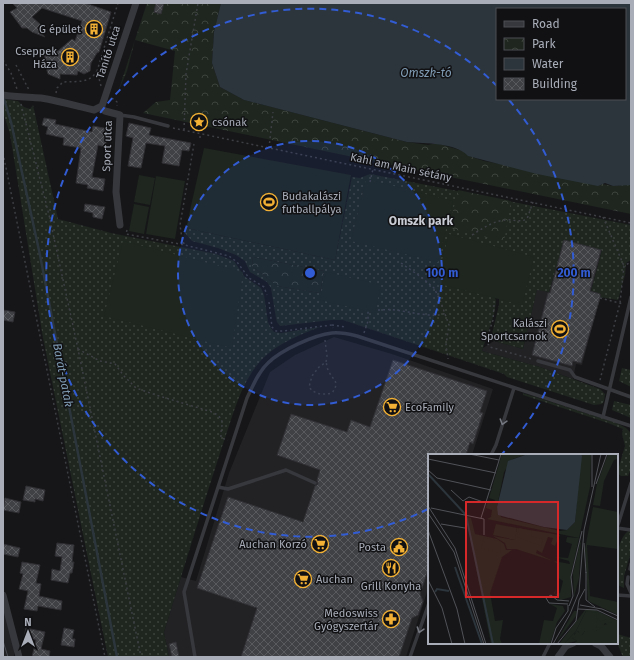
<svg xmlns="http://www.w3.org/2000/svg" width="634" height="660" viewBox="0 0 634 660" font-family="'Fira Sans',sans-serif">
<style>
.built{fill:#222225}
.grass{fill:url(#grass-dots);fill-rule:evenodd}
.park{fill:url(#park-crowns)}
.pitch{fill:#1e261f}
.water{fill:#2c353c;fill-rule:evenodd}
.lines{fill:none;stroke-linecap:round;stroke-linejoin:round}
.stream{stroke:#2c353c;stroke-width:2.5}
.building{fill:url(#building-cross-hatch);stroke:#303034}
.path{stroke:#3d3f44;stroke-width:1.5;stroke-dasharray:2 3;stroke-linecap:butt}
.service{stroke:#37383d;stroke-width:3.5}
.minor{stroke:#37383d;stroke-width:7}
.tram{stroke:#4a4c52;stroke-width:1}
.oneway{stroke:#757881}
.ring{fill:none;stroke:#325cd3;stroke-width:2;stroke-dasharray:7 5}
.labels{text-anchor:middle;stroke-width:3;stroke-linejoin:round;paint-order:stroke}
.poi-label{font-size:11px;fill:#a8adb8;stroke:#111113;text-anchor:end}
.street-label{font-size:11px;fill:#a8adb8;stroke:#111113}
.water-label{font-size:12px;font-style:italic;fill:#7f9bb3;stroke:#111113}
.neighbourhood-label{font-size:12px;font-weight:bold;fill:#c9ccd4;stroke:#111113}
.inset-river{fill:none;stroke:#2c353c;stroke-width:2}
.inset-road{fill:none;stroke:#505258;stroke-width:1}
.view{fill:#d62828;fill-opacity:0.15;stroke:#d62828;stroke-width:2}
.inset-edge{fill:none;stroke:#a8adb8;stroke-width:2}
.centre{fill:#325cd3;stroke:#111113;stroke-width:2}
.ring-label{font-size:12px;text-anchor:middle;font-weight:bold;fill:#325cd3;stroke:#111113;stroke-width:3;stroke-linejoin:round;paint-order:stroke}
</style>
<defs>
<pattern id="grass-dots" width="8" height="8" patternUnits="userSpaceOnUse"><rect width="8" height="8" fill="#1e261f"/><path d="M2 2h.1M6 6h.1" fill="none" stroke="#3c433d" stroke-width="1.8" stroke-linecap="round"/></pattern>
<pattern id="park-crowns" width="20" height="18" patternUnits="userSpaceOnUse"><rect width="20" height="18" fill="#1e261f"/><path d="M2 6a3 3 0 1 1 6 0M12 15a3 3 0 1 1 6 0" fill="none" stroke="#3c433d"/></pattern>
<pattern id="building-cross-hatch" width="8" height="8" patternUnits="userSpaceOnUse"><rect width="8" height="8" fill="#404145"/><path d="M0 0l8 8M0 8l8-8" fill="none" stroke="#595a5e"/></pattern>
</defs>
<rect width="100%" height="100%" fill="#161618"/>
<path class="built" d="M564,240L602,250L591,291L601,294L582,365L576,364L573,379L540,367L482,351L483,348L494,341L523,349L537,289L549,292Z
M334,337L392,354L493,389L472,455H429V586L406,657H169L164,632L181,577L196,581L229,473L270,372L295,355Z
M3,606L14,643V657H3Z"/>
<path class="grass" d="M3,99L18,101L24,107L30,109L33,105L58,219L111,233L216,254L234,261L244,276L261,288L264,295L268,322L271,328L274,332L281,333L320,327C299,335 273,345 258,364C239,387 232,419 222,447C202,508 183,571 164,632L169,657H108L43,338L10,134L3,112Z
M370,174L631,225V260L626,263L625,275L618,300L600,297L601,294L591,291L602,250L564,241L549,292L537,290L523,349L494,341L491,338L499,305V290L494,291L496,302L494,314L482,351L540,367L600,389L605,394L604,401L602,404L594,405L507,377L504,374L343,320H331L280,326L277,322L276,318L271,288L267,282L250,272L245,261L236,255L218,248L192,241L185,233L186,228L335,260L352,177L360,178ZM253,257L324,271L320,293L277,286L252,266Z
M622,368L631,370V387L619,381Z
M523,393L617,423L626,428L631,433V469L628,476H621L617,473L625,446L622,434L623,429L608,423L523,395Z
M614,401L631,405V418L612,410Z
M630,530H631V552L624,576V588L618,585C616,570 615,538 630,530Z
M617,634L631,638V657H623L617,643Z"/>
<path class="park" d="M147,3L191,4L192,3H221L214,32L212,63L220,87L244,100L407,142L428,145L436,143L463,151L469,156L484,161L613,186L630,184L631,185V214L377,162L143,113L156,102L170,100L175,51L135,40L127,71L118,92Z
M458,190L511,201L504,242L449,228Z
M253,257L324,271L320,293L277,286L252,266Z"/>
<path class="pitch" d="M204,148L351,175L335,260L186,228Z
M139,175L155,178L150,205L134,202Z
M156,176L185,181L175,239L146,234Z
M366,179L453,201L438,262L351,241Z
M134,204L149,207L144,234L129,231Z
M449,234L534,257L522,305L436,283Z
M123,241L243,272L232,348L104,316Z
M326,272L381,285L375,313L320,300Z"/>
<path class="water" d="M221,3H631V185L613,186L605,183L598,186L537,174L468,156C455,142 426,144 407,142L244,100L220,87L212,63L214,32ZM497,9H625V99H497Z"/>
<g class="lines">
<path class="stream" d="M3,96L11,122L40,255L117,657"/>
</g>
<path class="building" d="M12,3H85L111,12L99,52L97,53L91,63L90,71L84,74L78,71L77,75L60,74V79L48,74L44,60L46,50L58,51L72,39L75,41L82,21L42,8L32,17L41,25L37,28L45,37L32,32L27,28H22L10,12L17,8Z
M156,3H164L161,14L154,12Z
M44,118L56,120L55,124L92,132L93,126L109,129L105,147L98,145L92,177L105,179L103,191L87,188L88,185L76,183L81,148L63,145L64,138L46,134L48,127L42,125Z
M129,123L151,128L149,135L191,143L189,151L182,150L179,166L162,163L165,146L146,143L141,168L128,166L133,138L126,136Z
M85,204L105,207L102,219L93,217V213L84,211Z
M564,240L601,250L590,291L600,294V298L581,363L573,361L572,366L532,355L548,293H550Z
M3,310L15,312L13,322L3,320Z
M393,360L487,391L480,412L483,413L473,444L470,442L466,455H429V567L420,594L423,601L421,607L418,615L412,618L399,657H241L257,608L197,588L228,497L303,522L315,486L318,484L317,480L320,470L277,455L291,414L347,432L351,420L370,427Z
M26,486L45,490L43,501L35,499V502L23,500Z
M5,498L21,502L19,513L3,510Z
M57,543L74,545L72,562H74L72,573H70L68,583L51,580L52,569L60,571L62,557L55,556Z
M3,544L20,548L18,557L3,554Z
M22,562L40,565L36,583L41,584L39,596L62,601L61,610L38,606L37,611L24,609L28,591L19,589L23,574L20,573Z
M26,628L45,632L41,649L50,651L49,657H32L36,640L24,637Z
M64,628L74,630L72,639H75L74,647L61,645Z
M176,642L179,657H172L169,644Z"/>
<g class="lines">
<path class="path" d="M3,60L11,73L17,89
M16,65L29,90
M101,86L97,71L118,3
M56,93L57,88L63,82C77,81 89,84 97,71
M112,98L117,102V106
M21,104L49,215L78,349L141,657
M173,128L631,223
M184,130L186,74L198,3
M200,138V134
M269,148L273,112
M3,153L105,657
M370,182L373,169
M603,217L624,266
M127,230L126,234L185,245L229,256L237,262L249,278L264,287L267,295
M472,235C483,228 493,221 506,220C515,219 519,223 527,219L533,202
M184,244L182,239L180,225L194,144
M401,263L421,277L434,288L440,300L449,325L446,345L448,359
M600,298L623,304
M269,302L272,327L276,331H283L332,325L333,328
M494,305L493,320L486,341L490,347L532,359
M378,310C384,310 389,309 395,310C406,311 437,319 445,313
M332,325L346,327
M364,333L368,321V311
M325,340L327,356L326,362L319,367L312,376L309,387C315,395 323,395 332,393C340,382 334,381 329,372C327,369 327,365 326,362
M78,349L100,361L115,364L124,376L136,388L156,395L212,412C228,420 220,424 221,438L228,440
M600,380L620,303L624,266L631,262"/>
<path class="service" d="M120,115L134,117L168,126
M538,361L570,370L575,377L631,397
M603,417L631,297
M491,455L496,445L514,388
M218,487L228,489L286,470L315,483
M617,528L631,483
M617,528L631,530
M630,569L631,564
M628,577L627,584L631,593
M617,595L631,596
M195,657L184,592L247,398C253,386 258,372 268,363C281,350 314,335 332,333C341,332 349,334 357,336L631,426
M410,657L429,603
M543,657L550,643"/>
<path class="minor" d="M3,95C16,97 28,97 41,98C59,101 77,106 94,110L100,107
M100,107L105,111L120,115L116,192L120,225
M100,107L102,106L105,97L136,3
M3,595L19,657
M595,643L601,646L610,657
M558,657L566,646L573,643"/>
<path class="tram" d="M3,641L8,657"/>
</g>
<defs><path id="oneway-chevron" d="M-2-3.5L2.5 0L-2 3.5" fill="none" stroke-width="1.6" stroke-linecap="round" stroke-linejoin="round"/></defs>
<g class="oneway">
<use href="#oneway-chevron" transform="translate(503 422) rotate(107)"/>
<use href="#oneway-chevron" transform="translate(420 630) rotate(108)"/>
</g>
<circle cx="310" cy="273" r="132" fill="#325cd3" fill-opacity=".12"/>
<g class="ring">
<circle cx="310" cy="273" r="132"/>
<path d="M428 509A264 264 0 1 1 497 86M509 100A264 264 0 0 1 501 455"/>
</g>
<defs>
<g id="building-ring" transform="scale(0.9)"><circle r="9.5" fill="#111113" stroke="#f2b134" stroke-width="1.5"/><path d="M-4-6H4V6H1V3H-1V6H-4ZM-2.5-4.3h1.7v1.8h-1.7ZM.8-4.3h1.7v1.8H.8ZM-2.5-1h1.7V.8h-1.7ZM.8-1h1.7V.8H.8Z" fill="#f2b134"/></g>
<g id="sight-ring" transform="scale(0.9)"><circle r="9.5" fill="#111113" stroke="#f2b134" stroke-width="1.5"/><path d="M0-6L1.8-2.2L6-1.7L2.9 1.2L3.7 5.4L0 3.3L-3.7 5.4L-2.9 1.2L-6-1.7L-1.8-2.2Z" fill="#f2b134"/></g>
<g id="stadium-ring" transform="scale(0.9)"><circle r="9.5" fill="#111113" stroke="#f2b134" stroke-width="1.5"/><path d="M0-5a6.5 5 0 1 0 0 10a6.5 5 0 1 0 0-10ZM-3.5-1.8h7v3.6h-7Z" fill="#f2b134"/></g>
<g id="supermarket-ring" transform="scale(0.9)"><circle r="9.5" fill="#111113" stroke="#f2b134" stroke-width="1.5"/><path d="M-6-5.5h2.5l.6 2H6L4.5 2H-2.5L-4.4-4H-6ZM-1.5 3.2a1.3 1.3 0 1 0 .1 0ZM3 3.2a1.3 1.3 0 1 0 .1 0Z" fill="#f2b134"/></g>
<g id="civic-ring" transform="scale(0.9)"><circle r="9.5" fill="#111113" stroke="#f2b134" stroke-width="1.5"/><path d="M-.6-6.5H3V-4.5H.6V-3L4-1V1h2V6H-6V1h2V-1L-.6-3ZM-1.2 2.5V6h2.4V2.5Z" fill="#f2b134"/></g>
<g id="restaurant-ring" transform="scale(0.9)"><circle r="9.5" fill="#111113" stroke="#f2b134" stroke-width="1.5"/><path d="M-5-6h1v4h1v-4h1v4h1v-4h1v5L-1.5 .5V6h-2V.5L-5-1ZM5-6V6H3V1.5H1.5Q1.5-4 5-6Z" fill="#f2b134"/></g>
<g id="pharmacy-ring" transform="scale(0.9)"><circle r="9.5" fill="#111113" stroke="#f2b134" stroke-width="1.5"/><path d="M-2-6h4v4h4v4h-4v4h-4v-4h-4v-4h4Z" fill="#f2b134"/></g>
</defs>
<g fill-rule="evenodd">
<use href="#building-ring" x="94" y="29"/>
<use href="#building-ring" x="70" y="57"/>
<use href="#sight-ring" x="199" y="122"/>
<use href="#stadium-ring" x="269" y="202"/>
<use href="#stadium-ring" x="560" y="329"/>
<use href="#supermarket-ring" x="392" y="407"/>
<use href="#supermarket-ring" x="320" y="544"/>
<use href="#civic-ring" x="399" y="547"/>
<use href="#restaurant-ring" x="391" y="568"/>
<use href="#supermarket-ring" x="303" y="579"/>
<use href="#pharmacy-ring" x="391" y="619"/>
</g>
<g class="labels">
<g class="poi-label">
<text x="81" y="33">G épület</text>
<text x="57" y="55">Cseppek<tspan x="57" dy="13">Háza</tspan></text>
<text x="212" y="126" text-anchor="start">csónak</text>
<text x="282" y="200" text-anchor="start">Budakalászi<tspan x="282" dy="13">futballpálya</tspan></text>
<text x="547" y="327">Kalászi<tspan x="547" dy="13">Sportcsarnok</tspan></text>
<text x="405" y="411" text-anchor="start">EcoFamily</text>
<text x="307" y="548">Auchan Korzó</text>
<text x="386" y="551">Posta</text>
<text x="316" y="583" text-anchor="start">Auchan</text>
<text x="391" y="590" text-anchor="middle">Grill Konyha</text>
<text x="378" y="617">Medoswiss<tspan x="378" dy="13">Gyógyszertár</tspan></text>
</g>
<g class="street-label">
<text transform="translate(108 52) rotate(-72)" y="4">Tanító utca</text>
<text transform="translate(107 146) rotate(-88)" y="4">Sport utca</text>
<text transform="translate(401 167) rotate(12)" y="4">Kahl am Main sétány</text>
</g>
<g class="water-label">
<text x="426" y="77">Omszk-tó</text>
<text transform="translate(63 375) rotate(79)" y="4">Barát-patak</text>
</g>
<g class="neighbourhood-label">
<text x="421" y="225">Omszk park</text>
</g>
</g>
<g transform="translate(428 454)">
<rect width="190" height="190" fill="#161618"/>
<path d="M180,0H190V5L186,6L176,27L172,52L165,51L169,30ZM165,53L190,58V95L159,91L162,142L190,148V161L160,147L157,95ZM38,63L43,64L47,80L69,85L76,90L78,96H84L74,103L62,139L67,167L75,166L72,185L74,190H63ZM89,74L132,81L127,92L123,90L125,84L120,83L114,99L109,96L108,99L125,107L88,95H79L77,89L65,82L86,86ZM139,83L151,84L143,119V143L133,146L126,139L128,135L127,140L132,139L135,127L129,123L131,111L126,107L142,110L141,107L127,103L140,104L144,90L138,88ZM153,85L151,124L146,143L145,119ZM122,150L135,152L137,157L129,168L122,190H111L116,166L125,167L129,154ZM157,156H167L190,167V190H145L149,187L144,184L149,177L154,181L157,177H169L168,172L180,170L178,165L177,168L168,169L167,164L158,157L148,177L136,190H131ZM146,157H149L148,162L127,190Z" fill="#1e261f"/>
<path d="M158,157L169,159L168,169L170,164L173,168L180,164L185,167L180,171L177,169L175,172H168L169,174L175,173L168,177H157L153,182L150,177L146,180L148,183L144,184L149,187L136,190L148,177Z" fill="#1e261f"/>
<path d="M74,0H100L85,5L76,18L69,53L73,63L132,77L139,76L147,68L153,0H163L162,33L151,84L59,65L63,63L64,56L58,54L55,62L60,47L66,49L67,46L61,44Z" fill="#1e261f"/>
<path d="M68,70L89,74L87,86L65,81ZM91,74L104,77L103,82L115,85L113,92L89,83ZM56,83L73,88L72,99L53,94Z" fill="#1e261f"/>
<path d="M100,0H153L154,2L147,68L139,76L116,73L70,61L69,53L80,7Z" fill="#2c353c"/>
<path class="inset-river" d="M0,20L38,61L65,190M27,113L54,190M7,138L9,135L21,137"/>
<path class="inset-road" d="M41,0L71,6M164,0V33M0,5L68,19M0,16L9,24L63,36M168,30L179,0M23,36L35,47L41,43L58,49M0,52L27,94L58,190M3,54L56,65V81M0,59L26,98L56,190M53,64L73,0M13,70L37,74M0,76L29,155L37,190M156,89L158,119M158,118V146L167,153M0,126L14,154L24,190M140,150L121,149L118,144L123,141L129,146L141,147M152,151L174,155L190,162M141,152L145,142L143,123L154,77M150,155L169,156L190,166M123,190L128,174L140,157V151M125,190L142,160L151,138L156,76L173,0M129,190L148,167L151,146L157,135"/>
<path class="view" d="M38,48H130V143H38Z"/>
<rect width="190" height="190" class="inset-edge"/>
</g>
<circle cx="310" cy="273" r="6" class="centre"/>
<g class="ring-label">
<text x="442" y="277">100 m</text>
<text x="574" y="277">200 m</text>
</g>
<rect width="634" height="660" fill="none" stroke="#a8adb8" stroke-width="8"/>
<rect x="496" y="8" width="130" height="92" fill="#111113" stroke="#4d4f55"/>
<rect x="504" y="21" width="20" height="6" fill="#37383d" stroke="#4d4f55"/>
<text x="532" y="28" font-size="12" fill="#a8adb8">Road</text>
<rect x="504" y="38" width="20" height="12" fill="url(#park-crowns)" stroke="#4d4f55"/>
<text x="532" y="48" font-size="12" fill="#a8adb8">Park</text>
<rect x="504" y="58" width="20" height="12" fill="#2c353c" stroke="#4d4f55"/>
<text x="532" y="68" font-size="12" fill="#a8adb8">Water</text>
<rect x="504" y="78" width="20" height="12" fill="url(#building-cross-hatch)" stroke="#4d4f55"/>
<text x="532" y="88" font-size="12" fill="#a8adb8">Building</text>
<g transform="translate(28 632)" stroke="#111113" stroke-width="3" paint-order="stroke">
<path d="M0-3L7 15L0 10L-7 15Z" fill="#a8adb8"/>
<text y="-6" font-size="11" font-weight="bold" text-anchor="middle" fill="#a8adb8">N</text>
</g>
</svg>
